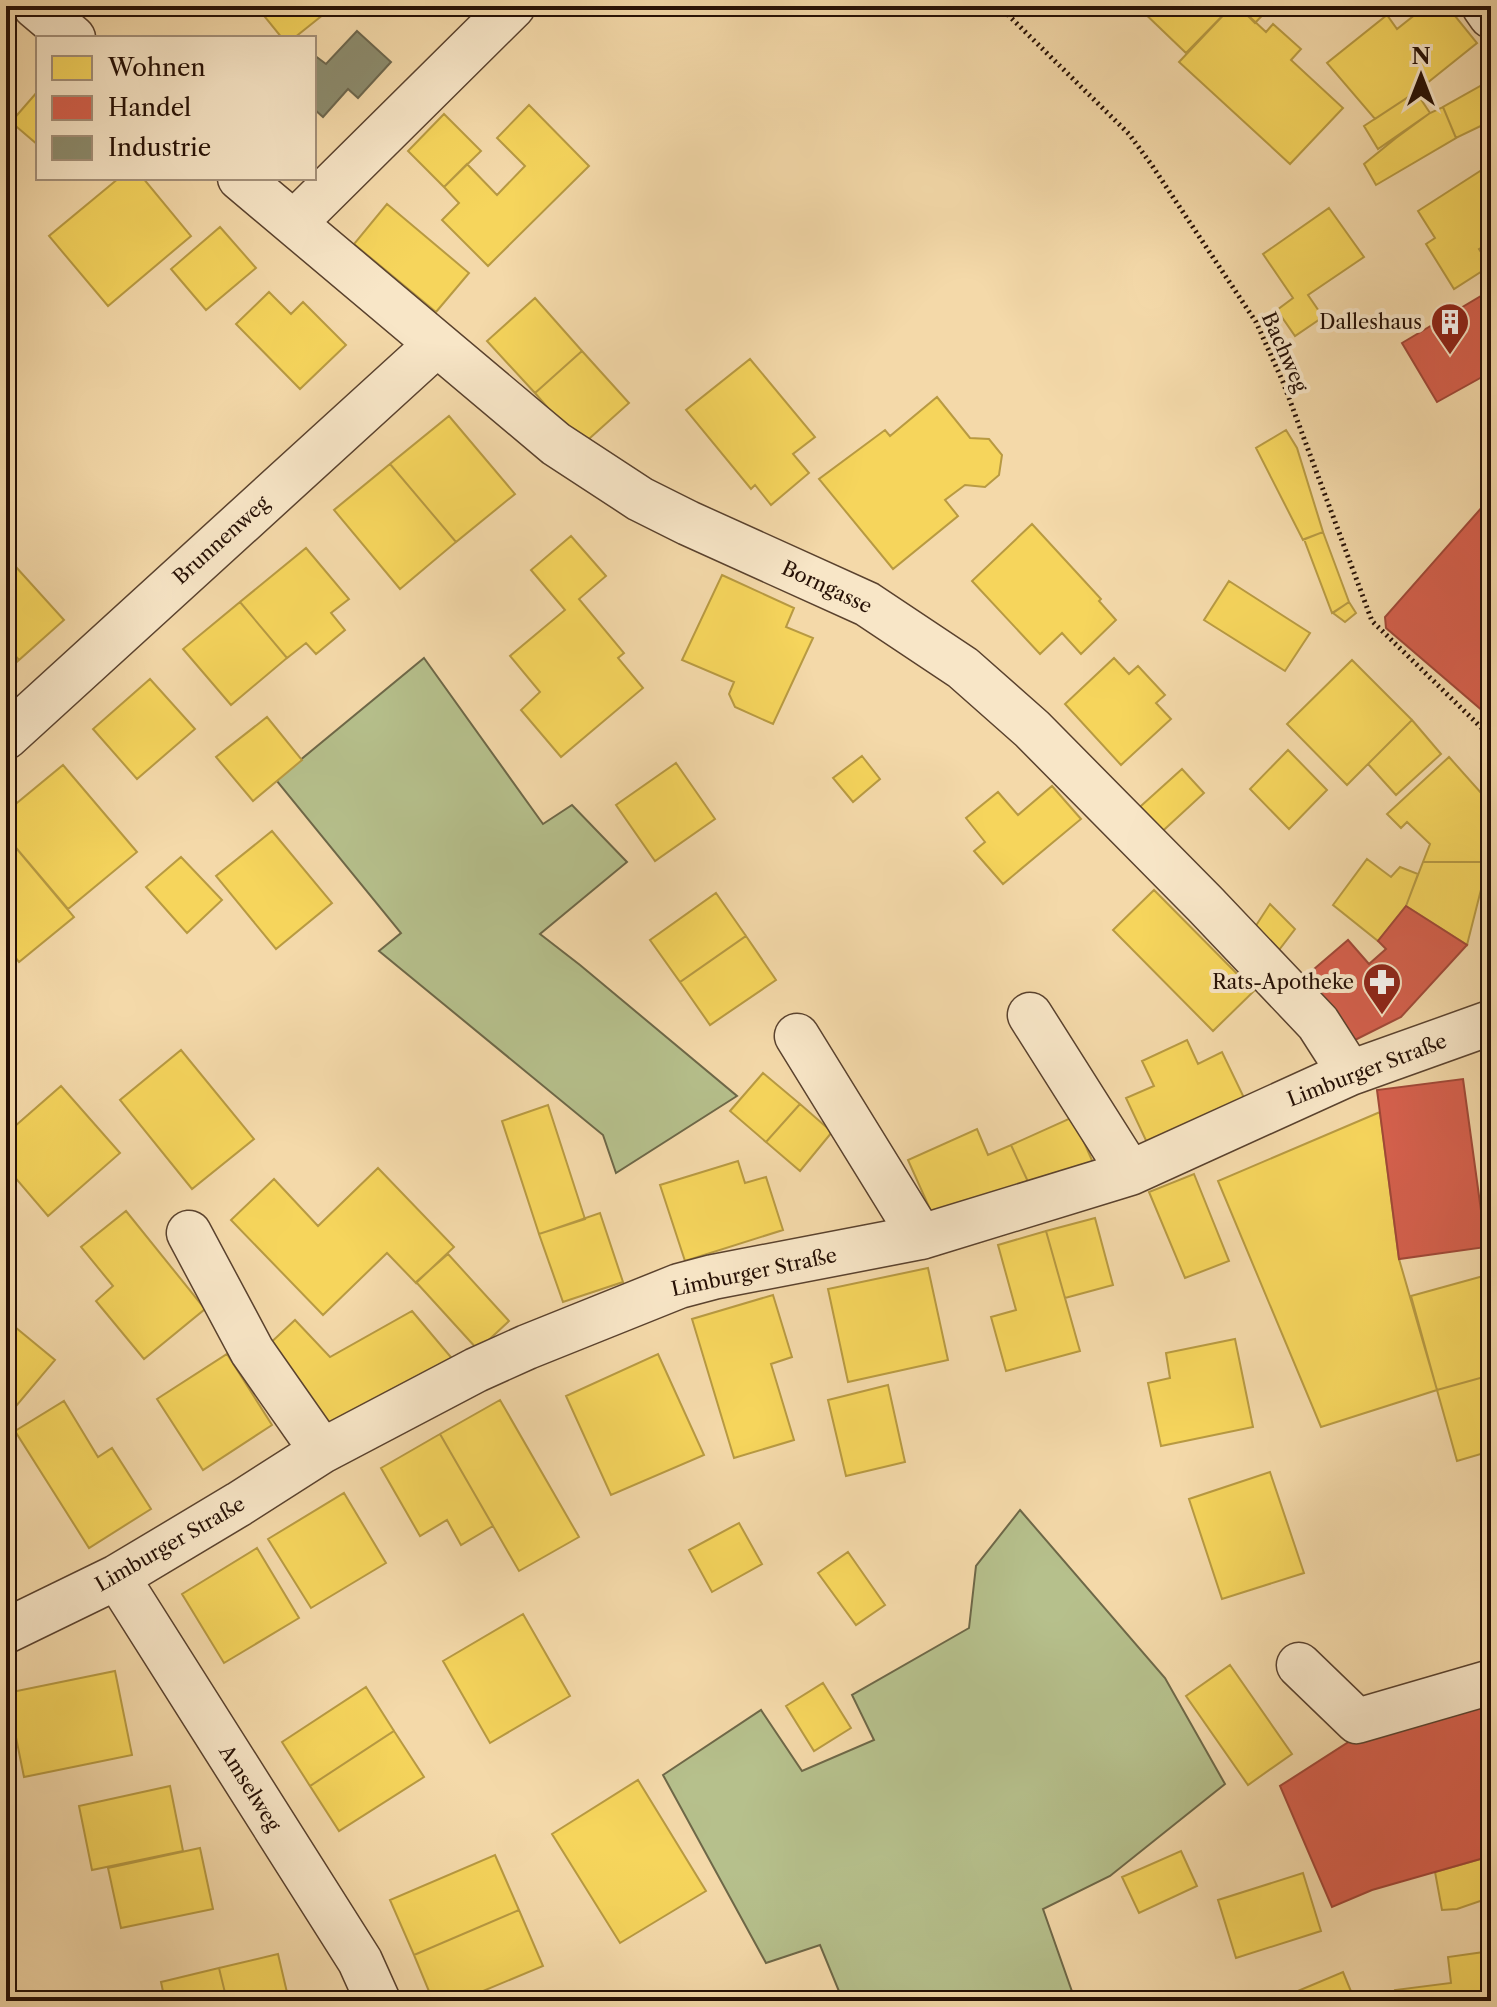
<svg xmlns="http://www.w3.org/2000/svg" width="1497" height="2007" viewBox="0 0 1497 2007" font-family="'Libre Caslon Text',serif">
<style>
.green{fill:#b6c08c;stroke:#6e6848;stroke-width:2}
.homes{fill:#f6d55c;stroke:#b89a42;stroke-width:2}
.shops{fill:#d6604d;stroke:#a14837;stroke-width:2}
.industry{fill:#8c8c6e;stroke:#6d674e;stroke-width:2}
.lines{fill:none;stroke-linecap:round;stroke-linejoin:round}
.minor-casing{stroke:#5a422e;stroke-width:47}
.path{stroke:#261005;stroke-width:5;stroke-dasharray:2 4;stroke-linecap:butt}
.minor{stroke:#f8e6c7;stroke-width:44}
.labels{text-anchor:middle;stroke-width:8;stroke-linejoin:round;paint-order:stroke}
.poi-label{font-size:20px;fill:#261005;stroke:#f8e6c7;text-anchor:end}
.street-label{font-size:20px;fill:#261005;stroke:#f8e6c7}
</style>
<rect width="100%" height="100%" fill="#f4d9a9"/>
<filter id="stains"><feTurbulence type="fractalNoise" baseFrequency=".0025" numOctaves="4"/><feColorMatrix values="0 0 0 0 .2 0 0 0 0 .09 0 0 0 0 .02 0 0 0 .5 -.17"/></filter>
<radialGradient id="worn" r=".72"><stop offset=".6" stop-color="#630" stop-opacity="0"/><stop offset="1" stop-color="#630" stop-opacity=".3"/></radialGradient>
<path class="green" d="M424,658L543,824L572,805L627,862L540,934L580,965L737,1096L616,1173L603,1135L379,951L401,933L276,780Z
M1020,1510L1165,1678L1225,1784L1110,1876L1043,1909L1075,2000L843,2001L820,1945L766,1963L663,1775L761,1710L802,1771L874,1740L852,1695L969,1628L976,1566Z"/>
<path class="homes" d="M256,6H334L294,38H282Z
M1137,6H1232L1186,53Z
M1232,6H1238L1266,32L1273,24L1301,49L1291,60L1343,108L1290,164L1179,62Z
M1238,6H1271L1255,23Z
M1426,6H1447L1477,43L1416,92L1375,119L1327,63L1387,15L1397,29Z
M1491,80V121L1456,138L1443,107Z
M38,91V145L11,122Z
M1416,92L1430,113L1378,149L1364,126Z
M529,105L589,166L488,266L442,220L459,203L444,187L467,164L497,195L525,166L497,138Z
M1443,107L1456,138L1376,185L1364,164L1396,138L1430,113Z
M444,114L481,151L444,187L408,151Z
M1491,164V242L1479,249L1490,266L1454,289L1426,244L1435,238L1418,211Z
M119,178H143L191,236L108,306L49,236Z
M387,204L469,273L436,312L354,244Z
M1329,208L1364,257L1308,295L1323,317L1295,336L1277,310L1293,298L1263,254Z
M220,227L256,268L206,310L171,269Z
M269,292L291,314L303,302L346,345L300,389L236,324Z
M535,298L582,351L535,393L487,341Z
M582,351L629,403L581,446L535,393Z
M750,359L815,437L793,454L809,473L771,505L755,485L751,489L686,410Z
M937,397L970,438L989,439L1002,455L999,475L985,487L965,485L945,500L958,516L893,569L819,479L885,430L890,436Z
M449,416L515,494L456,542L390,464Z
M1286,430L1297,448L1323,532L1303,540L1256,448Z
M390,464L456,542L400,589L334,510Z
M1032,524L1101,599L1099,601L1116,620L1081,654L1062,633L1040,654L972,581Z
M1323,532L1349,602L1332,613L1304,539Z
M571,536L606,576L579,599L624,653L618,658L643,688L561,757L521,710L540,692L510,656L565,610L531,570Z
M306,548L349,599L331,613L345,630L316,654L306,643L287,658L240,602Z
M6,556L64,620L19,660L6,645Z
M722,575L794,608L786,627L813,638L773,724L735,707L729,694L734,682L682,660Z
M1229,581L1310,633L1285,671L1204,620Z
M240,602L287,658L231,705L183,649Z
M1349,602L1356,613L1345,622L1333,613Z
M6,645L19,660L6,672Z
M1114,658L1129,674L1138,666L1165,695L1156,703L1171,719L1121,765L1065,704Z
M1352,660L1412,720L1347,785L1287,724Z
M150,679L195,729L137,779L93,729Z
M267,717L302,760L253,801L216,757Z
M1412,720L1441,754L1396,795L1368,764Z
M1288,750L1327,790L1289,829L1250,789Z
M862,756L880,779L853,802L833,778Z
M1449,757L1482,794L1491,841L1488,862H1423L1430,844L1407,822L1401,828L1387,814Z
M676,763L715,819L655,861L616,805Z
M63,765L137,852L68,909L6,836V812Z
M1182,769L1204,793L1154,839L1132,814Z
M1052,786L1081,819L1003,884L974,851L985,842L966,818L998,792L1018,815Z
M272,831L332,903L276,949L216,876Z
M6,836L74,917L19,962L6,946Z
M181,857L222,900L187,933L146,887Z
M1367,859L1391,877L1400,867L1418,874L1406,906L1378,941L1333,905Z
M1423,862H1488L1467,945L1406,906Z
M1154,890L1254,991L1213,1031L1113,930Z
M716,893L746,936L680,982L650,940Z
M1270,904L1295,929L1279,950L1255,927Z
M746,936L776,980L710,1025L680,982Z
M1187,1040L1198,1064L1222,1052L1247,1104L1150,1149L1126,1098L1154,1086L1142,1061Z
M181,1050L254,1139L192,1189L120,1100Z
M763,1073L800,1104L766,1142L730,1111Z
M61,1086L120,1153L48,1216L6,1167V1134Z
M800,1104L832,1132L800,1171L766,1142Z
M548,1105L585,1219L539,1234L502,1121Z
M1380,1112L1399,1259L1437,1390L1321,1427L1218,1181Z
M1073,1117L1098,1174L1030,1186L1011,1145Z
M977,1129L988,1155L1011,1145L1030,1186L938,1227L908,1160Z
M738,1161L745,1183L766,1177L783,1230L685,1261L660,1185Z
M378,1168L454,1247L416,1283L387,1253L323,1315L231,1220L274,1179L318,1226Z
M1194,1174L1229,1261L1185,1278L1149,1192Z
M126,1211L205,1309L144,1359L96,1301L113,1286L81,1247Z
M600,1213L623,1282L563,1302L539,1234Z
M1095,1218L1113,1285L1065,1298L1046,1231Z
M1046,1231L1080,1351L1006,1371L991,1317L1016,1310L998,1245Z
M448,1254L509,1321L478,1350L416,1282Z
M928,1268L948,1360L848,1382L828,1289Z
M1487,1275L1491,1287V1375L1437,1390L1411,1296Z
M773,1295L792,1357L771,1364L794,1440L734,1458L692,1319Z
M412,1311L455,1362L325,1425L266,1347L295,1320L330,1357Z
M15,1327L55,1360L6,1418V1338Z
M1235,1339L1253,1427L1161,1446L1148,1383L1170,1378L1166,1353Z
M227,1354L272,1425L203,1470L157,1399Z
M658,1354L704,1455L611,1495L566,1396Z
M1491,1375V1451L1457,1461L1437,1390Z
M888,1385L905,1462L846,1476L828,1400Z
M500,1400L579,1537L519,1571L440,1434Z
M64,1401L98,1457L112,1448L151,1509L89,1548L15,1431Z
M440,1434L493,1526L461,1545L447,1520L420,1536L381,1468Z
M1270,1472L1304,1573L1222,1599L1189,1499Z
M344,1493L386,1563L311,1608L268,1539Z
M739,1523L762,1564L712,1592L689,1550Z
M257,1548L299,1618L224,1663L182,1594Z
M848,1552L885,1605L856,1625L818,1573Z
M523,1614L570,1696L490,1743L443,1661Z
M1230,1665L1292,1754L1248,1785L1186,1696Z
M115,1671L132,1755L24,1777L7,1693Z
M823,1683L851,1728L814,1751L786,1706Z
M366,1687L394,1731L310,1786L282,1742Z
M394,1731L424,1777L339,1831L310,1786Z
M638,1780L706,1891L620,1943L552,1834Z
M170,1786L183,1851L92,1870L79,1806Z
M200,1848L213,1909L121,1928L108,1868Z
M1181,1851L1197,1886L1139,1913L1122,1877Z
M495,1855L519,1910L414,1955L390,1900Z
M1491,1856V1901L1487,1902L1486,1899L1457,1909L1442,1910L1435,1872Z
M1303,1873L1321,1931L1236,1958L1218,1900Z
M519,1910L543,1966L459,2001H433L414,1955Z
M1491,1951V2001H1397L1395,1990L1451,1983L1448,1957Z
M278,1954L289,2001H227L219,1968Z
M219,1968L227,2001H165L161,1982Z
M1343,1972L1355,2001H1274Z"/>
<path class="shops" d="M1491,290V372L1437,402L1402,343Z
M1491,497V718L1386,628L1385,617Z
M1406,906L1467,945L1401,1017L1355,1040L1300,981L1348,940L1369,964L1386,949L1378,941Z
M1463,1079L1486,1247L1399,1259L1377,1090Z
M1491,1692V1856L1372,1890L1332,1907L1280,1786L1375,1725Z"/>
<path class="industry" d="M357,31L391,62L358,98L348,89L323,117L314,109V55L326,64Z"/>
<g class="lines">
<g class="minor-casing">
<path id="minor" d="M35,6L73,38
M1484,6L1491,16
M240,178L556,444L640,499L688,523L867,604L963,668L1032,729L1205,904L1318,1023L1350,1073
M294,223L513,6
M6,737L437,344
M1030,1015L1130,1173
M797,1036L921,1237
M189,1233L252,1351L322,1451
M117,1577L360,1961L378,2001
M6,1631L117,1577L239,1504L322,1451L476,1370L527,1347L679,1286L713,1277L921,1237L1130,1173L1350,1073L1490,1023
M1299,1665L1357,1721L1491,1682"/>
</g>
<path class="path" d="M999,6L1129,134L1151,164L1256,322L1283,382L1372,621L1491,737"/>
<use href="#minor" class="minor"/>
</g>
<defs>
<g id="building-pin" transform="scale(2)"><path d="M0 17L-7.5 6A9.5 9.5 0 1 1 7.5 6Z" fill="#8f2418" stroke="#f8e6c7"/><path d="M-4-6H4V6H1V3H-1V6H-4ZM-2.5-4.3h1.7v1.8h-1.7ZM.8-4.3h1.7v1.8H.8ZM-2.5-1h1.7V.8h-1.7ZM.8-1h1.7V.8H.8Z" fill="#fff"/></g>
<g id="pharmacy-pin" transform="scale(2)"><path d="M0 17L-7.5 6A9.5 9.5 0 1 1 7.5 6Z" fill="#8f2418" stroke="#f8e6c7"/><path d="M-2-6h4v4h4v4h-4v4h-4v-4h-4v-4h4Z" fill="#fff"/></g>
</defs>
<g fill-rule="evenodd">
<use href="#building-pin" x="1450" y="322"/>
<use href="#pharmacy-pin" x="1382" y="982"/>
</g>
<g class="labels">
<g class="poi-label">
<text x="1422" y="329">Dalleshaus</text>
<text x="1354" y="989">Rats-Apotheke</text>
</g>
<g class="street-label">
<text transform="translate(1285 352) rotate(66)" y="7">Bachweg</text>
<text transform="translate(221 540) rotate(-42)" y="7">Brunnenweg</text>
<text transform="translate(827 587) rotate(25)" y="7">Borngasse</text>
<text transform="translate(1367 1070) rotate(-21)" y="7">Limburger Straße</text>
<text transform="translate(754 1272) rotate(-12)" y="7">Limburger Straße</text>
<text transform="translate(170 1544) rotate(-30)" y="7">Limburger Straße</text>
<text transform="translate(250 1788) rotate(58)" y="7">Amselweg</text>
</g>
</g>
<rect width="1497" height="2007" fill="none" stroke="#f4d9a9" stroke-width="32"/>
<rect x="8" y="8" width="1481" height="1991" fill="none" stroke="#261005" stroke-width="4"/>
<rect x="16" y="16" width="1465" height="1975" fill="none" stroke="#261005" stroke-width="2"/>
<rect x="36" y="36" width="280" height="144" fill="#f8e6c7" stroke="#a49079" stroke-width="2"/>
<rect x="52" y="56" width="40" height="24" fill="#f6d55c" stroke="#a49079" stroke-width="2"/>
<text x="108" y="76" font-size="24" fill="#261005">Wohnen</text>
<rect x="52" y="96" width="40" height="24" fill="#d6604d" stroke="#a49079" stroke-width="2"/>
<text x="108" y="116" font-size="24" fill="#261005">Handel</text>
<rect x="52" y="136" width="40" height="24" fill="#8c8c6e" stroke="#a49079" stroke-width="2"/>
<text x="108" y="156" font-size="24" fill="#261005">Industrie</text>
<g transform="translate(1421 76)" stroke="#f8e6c7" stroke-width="6" paint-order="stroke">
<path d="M0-6L14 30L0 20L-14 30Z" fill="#261005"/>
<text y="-12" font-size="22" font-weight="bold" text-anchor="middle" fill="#261005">N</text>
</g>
<rect width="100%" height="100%" filter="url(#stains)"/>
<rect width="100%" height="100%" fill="url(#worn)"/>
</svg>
